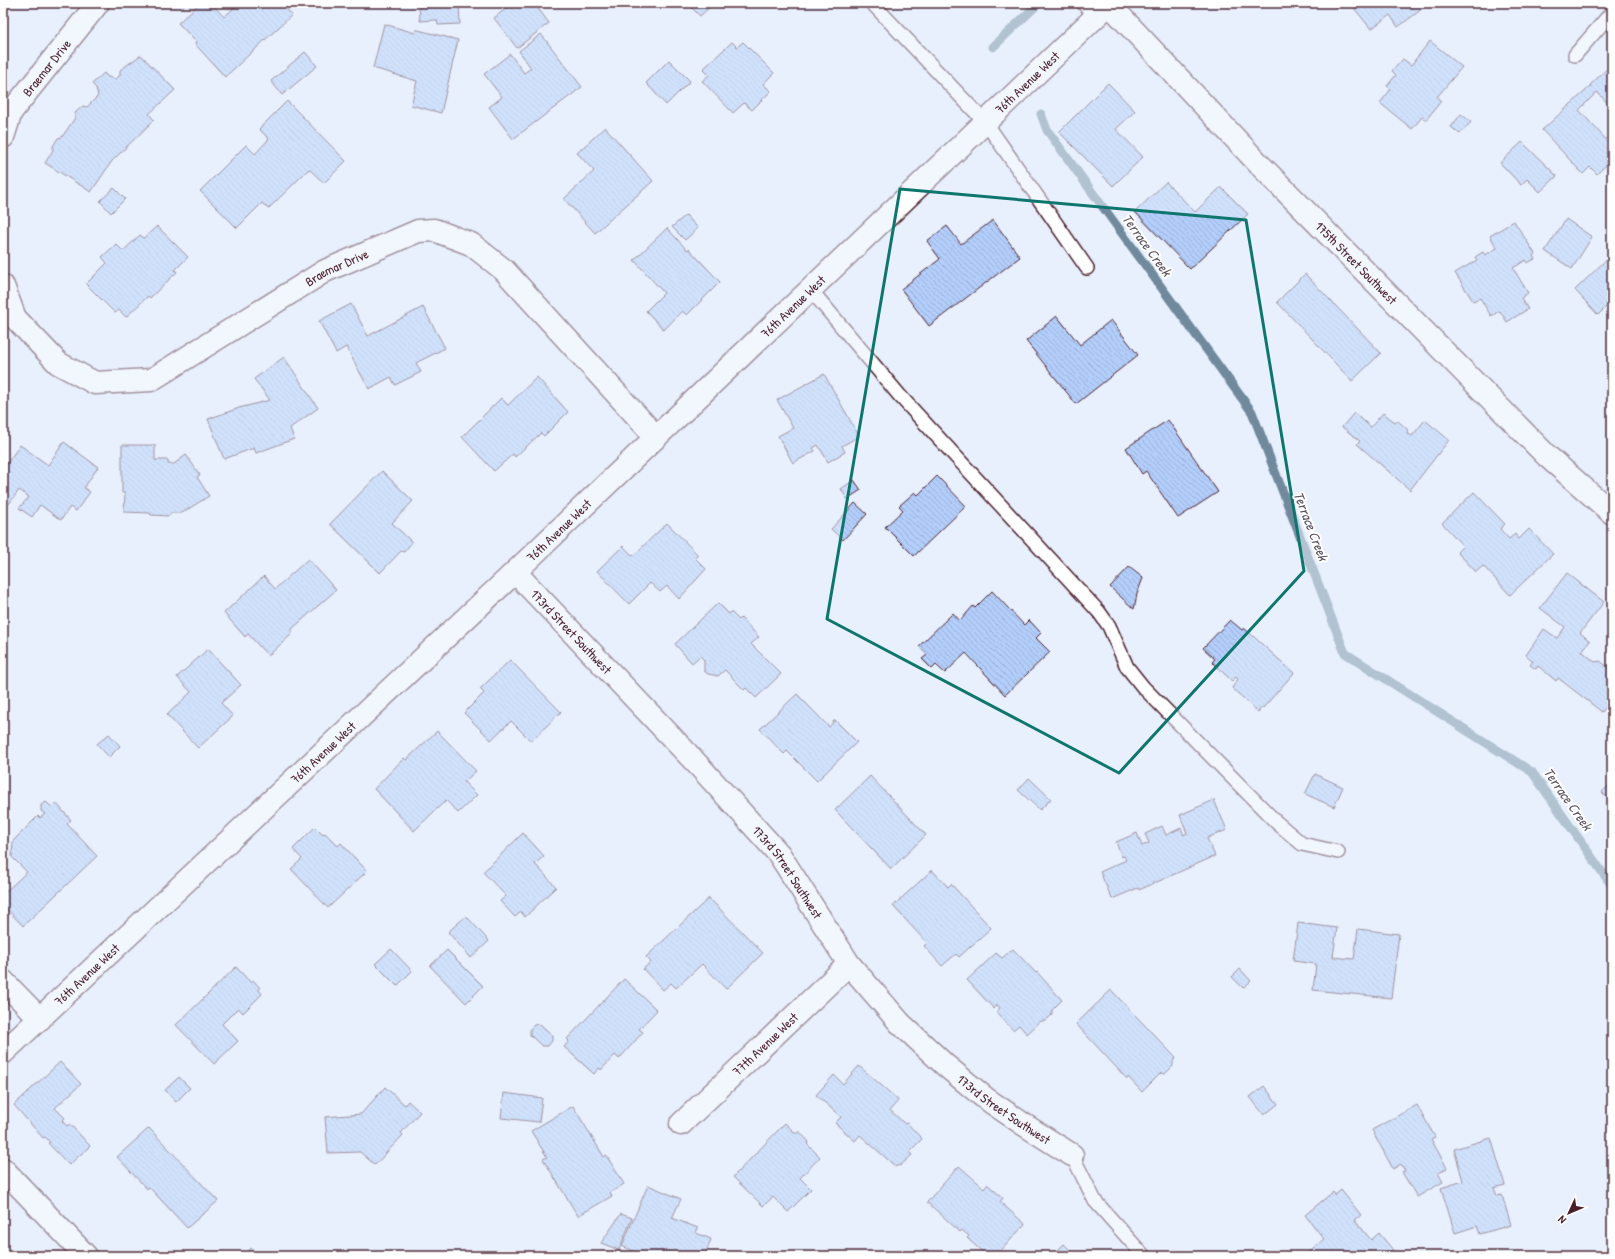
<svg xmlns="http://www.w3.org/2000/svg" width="1615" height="1259" viewBox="0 0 1615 1259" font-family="'Patrick Hand',sans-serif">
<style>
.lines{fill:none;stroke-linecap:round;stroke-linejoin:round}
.stream{stroke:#6f899c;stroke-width:9}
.building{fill:url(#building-back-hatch);stroke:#4a1f2b}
.service-casing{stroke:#4a1f2b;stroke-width:16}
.minor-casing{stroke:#4a1f2b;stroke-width:25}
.tertiary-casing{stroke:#4a1f2b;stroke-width:25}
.service{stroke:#fff;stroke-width:13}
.minor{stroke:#fff;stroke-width:22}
.tertiary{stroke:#fff;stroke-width:22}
.marked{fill:none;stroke:#0f766e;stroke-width:3;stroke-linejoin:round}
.labels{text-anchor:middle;stroke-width:4;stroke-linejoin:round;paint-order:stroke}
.street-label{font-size:13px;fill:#4a1f2b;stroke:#fff}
.water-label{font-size:14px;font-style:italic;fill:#5c5463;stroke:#fff}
</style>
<defs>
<pattern id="building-back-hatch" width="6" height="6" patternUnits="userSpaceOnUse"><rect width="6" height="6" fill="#b3cefb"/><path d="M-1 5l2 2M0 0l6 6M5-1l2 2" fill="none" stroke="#9bb0d7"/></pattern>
</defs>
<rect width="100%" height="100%" fill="#e8f0fe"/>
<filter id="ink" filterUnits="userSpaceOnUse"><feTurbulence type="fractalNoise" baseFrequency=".025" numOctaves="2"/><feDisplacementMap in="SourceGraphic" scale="8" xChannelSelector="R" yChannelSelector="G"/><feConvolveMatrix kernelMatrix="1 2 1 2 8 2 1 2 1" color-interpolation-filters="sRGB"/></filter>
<g filter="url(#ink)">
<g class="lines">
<path class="stream" d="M993,47L1039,3
M1041,114L1047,130L1252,412L1345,653L1532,772L1612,886"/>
</g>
<path class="building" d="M200,3H211L224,17L239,3H281L292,15L225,77L195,44L196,42L178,23Z
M419,3H459L460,24L438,25L437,20L420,21Z
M513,3H534L549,23L517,48L494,18Z
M687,3H714L700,16Z
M1333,3H1343L1336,8Z
M1350,3H1430L1398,27L1390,15L1371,29Z
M384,24L415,33L416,30H418L458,40L441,113L411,105L417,81L373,68Z
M541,34L582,87L513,139L489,107L502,97L484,74L510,54L524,73L531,68L519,51Z
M1430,41L1462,67L1437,97L1441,101L1426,120L1422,117L1412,129L1380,103L1391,89L1387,86L1396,75L1392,71L1403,59L1411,65Z
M732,42L737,47L743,42L774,73L763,84L771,91L752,110L744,103L733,113L702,81L709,75L703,69Z
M305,52L317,66L282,95L271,81Z
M141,55L175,90L149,114L154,120L112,161L91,192L45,163L53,150V146L58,138L62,137L75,118V113L83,106L87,107L98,96L96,88L92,84L104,73L108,77L116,79L120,75V70Z
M669,60L690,81L666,105L646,83Z
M1612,64V108L1597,92L1579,110L1612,146V159L1597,174L1590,167L1583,174L1542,130L1591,86L1590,85Z
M1108,83L1135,111L1116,129L1143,157L1113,186L1059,132Z
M287,101L346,161L324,183L309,169L268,209L262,203L237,228L200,191L246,145L255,154L269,139L259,129Z
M1461,114L1471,122L1460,134L1451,127Z
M605,127L653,181L595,233L564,199L594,171L577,153Z
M1522,142L1557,176L1540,192L1527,179L1521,185L1500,163Z
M1166,182L1195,212L1221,187L1248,214L1190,269L1135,212Z
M114,188L125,199L111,213L100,201Z
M686,215L698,228L685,240L672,227Z
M1566,219L1592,237L1572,269L1545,251Z
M993,220L1020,257L929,326L901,289L940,259L927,241L947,226L961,244Z
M1514,221L1535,254L1533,256L1535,259L1527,263L1526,260L1513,268L1528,293L1521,298L1528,309L1507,322L1500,311L1491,316L1480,298L1473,301L1455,273L1477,260L1475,257L1483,252L1485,255L1497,248L1490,236Z
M157,226L188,257L175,270L177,272L150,298L148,296L126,317L119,310L115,313L86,284L107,263L102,257L116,244L123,251L140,235L144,238Z
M667,228L687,250L689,249L720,282L687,315L682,311L664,330L646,311L664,293L634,260Z
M1612,254V301L1598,315L1575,290Z
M1305,274L1381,353L1352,381L1277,302Z
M351,304L368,336L423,307L445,348L416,363L421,372L395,385L391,377L369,389L346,347L336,353L319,321Z
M1057,316L1080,345L1111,320L1138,355L1076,404L1026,341Z
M284,357L318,408L290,428L294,439L256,453L254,448L224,459L208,419L239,408L270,400L254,379Z
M824,374L859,436L842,446L845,452L828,462L818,445L813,448L815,451L793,463L778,436L793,428L777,400Z
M537,377L568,412L544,436L541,433L515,457L513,454L494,471L462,437L501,398L508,405Z
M1354,413L1371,427L1383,413L1395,422L1397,420L1408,430L1407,433L1412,436L1425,420L1449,440L1410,490L1357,444L1360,441L1342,427Z
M1168,420L1218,492L1178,518L1146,471L1142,474L1126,448Z
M64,442L98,467L84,488L90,492L76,511L70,507L61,520L40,505L32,517L19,508L29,497L19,490L9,504L3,500V469L20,445L48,465Z
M122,445H155V460H168V464H174L186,455L200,475L197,477L209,496L182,513H171L169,516L151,515L150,513L124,512L125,493H122Z
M382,471L413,501L392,523L412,542L404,552L401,551L380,573L330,524Z
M937,476L966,506L914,556L885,527L903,510L899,506L915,492L918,495Z
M854,480L861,490L847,499L841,489Z
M1474,492L1505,524L1500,529L1509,539L1515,534L1519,539L1529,529L1553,554L1510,595L1483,566L1476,572L1457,552L1463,546L1442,523Z
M855,503L867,514L843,540L831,529Z
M667,523L698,555L695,558L706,569L679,599L667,586L660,592L650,583L629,604L597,571L623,546L633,556Z
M308,559L336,590L292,629V634L268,656L248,634L245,637L224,613L264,576L275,589Z
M1129,567L1143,578L1137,594L1134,609L1110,587Z
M1567,573L1604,602L1580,633L1590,641L1582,651L1595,662L1600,661L1612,670V699L1602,712L1558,678L1556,681L1538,666L1536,669L1530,665L1533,661L1526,655L1544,629L1557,638L1565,627L1540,608Z
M992,591L1024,625L1029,620L1041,633L1036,638L1050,652L1005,695L966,653L945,673L936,665L932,669L922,659L927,655L919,646L953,613L960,621L973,606L975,608Z
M718,603L729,614L731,612L739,620L741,618L759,637L751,644L781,674L756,698L746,688L744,690L725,670L718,676L708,674L704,671V660L700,656L692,663L675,644Z
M1230,620L1242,630L1244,628L1294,673L1263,708L1262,707L1258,712L1232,688L1238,679L1236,677L1232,681L1212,662L1215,659L1203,648Z
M208,649L241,685L221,703L233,716L198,748L167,715L191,692L177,677Z
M510,660L561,712L531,741L511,721L491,740L464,713L484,693L480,689Z
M797,694L829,727L835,720L857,742L817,781L787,751L784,754L760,729Z
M437,731L476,771L464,782L477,795L458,813L446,800L414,831L374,789L404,758L406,760Z
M109,734L120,746L109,757L97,744Z
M1315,774L1343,787L1334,807L1305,794Z
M870,776L926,835L891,869L835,810Z
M1029,778L1051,799L1040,810L1018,790Z
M1612,783V803L1602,792Z
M1214,800L1227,830L1207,838L1215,856L1139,890L1138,888L1112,899L1100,872L1126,860L1124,856L1122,857L1116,842L1137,833L1142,846L1149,843L1145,834L1162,826L1166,835L1181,828L1184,835L1187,833L1180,815Z
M46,802L52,807L56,803L71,820L67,824L97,856L23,926L3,905V894L27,872L12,857L13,841L38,816L40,818L45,814L41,811V805Z
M315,827L323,835L325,833L338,846L341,843L367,871L328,908L291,869L302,859L293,849Z
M523,833L544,856L535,864L556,887L525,917L521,912L515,917L500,901L506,896L483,872Z
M932,870L948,887L951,884L991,928L959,957L956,954L942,966L924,946L927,943L893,906Z
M709,898L763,953L726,989L702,964L676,988L671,983L663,990L643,969L651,962L646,957Z
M466,916L489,941L471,958L448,932Z
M1298,923L1337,928L1333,957L1354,959L1358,929L1399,934L1391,998L1313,990L1316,964L1293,961Z
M391,949L412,971L397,986L375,964Z
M1013,949L1036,973L1037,972L1062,1000L1052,1010V1015L1045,1021H1041L1027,1034L1019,1025L1013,1030L996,1012L1000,1008L997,1005L994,1009L967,980L996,953L1002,958Z
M447,950L483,986L466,1003L430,966Z
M236,967L251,983L253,980L260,988L259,990L262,994L243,1013L238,1008L222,1024L238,1041L214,1064L176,1025Z
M1240,969L1251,981L1243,988L1232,977Z
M624,979L657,1010L639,1029L643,1032L619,1059L615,1055L601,1070L599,1068L594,1074L564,1047L569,1041L567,1039Z
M1111,990L1176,1058L1173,1061V1066L1165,1074L1161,1073L1142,1092L1128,1077L1127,1079L1076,1024Z
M540,1024L552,1035V1041L548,1046H542L530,1035V1029L534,1025Z
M60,1062L81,1084L55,1108L65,1118L62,1121L67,1126L70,1124L90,1146L69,1165L48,1143L50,1142L45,1137L43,1138L14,1105Z
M859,1066L897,1099L898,1101L890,1110L905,1124L907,1123L922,1139L909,1152L912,1155L900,1166L898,1165L896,1167L860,1135L855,1141L835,1123L841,1117L816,1095L834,1075L843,1084Z
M179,1077L190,1088L176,1102L165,1090Z
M1264,1086L1278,1104L1264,1115L1250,1097Z
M385,1087L405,1105L408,1101L420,1112L401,1133L403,1135L375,1165L360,1152L328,1153L325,1117L361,1114Z
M504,1093L542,1098L539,1122L501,1118Z
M1417,1105L1435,1137L1431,1139L1447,1168L1438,1173L1443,1182L1417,1197L1402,1172L1405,1171L1401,1164L1393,1169L1372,1130Z
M573,1106L604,1157L606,1155L624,1184L610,1193L612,1196L578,1216L543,1159L547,1157L531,1131Z
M785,1123L796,1134L799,1131L809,1142L807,1144L820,1157L800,1178L811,1189L788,1212L773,1197L763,1206L733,1177Z
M149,1128L218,1201L187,1228L149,1187L147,1189L117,1157Z
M1491,1138L1505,1185L1494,1188L1497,1196L1502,1195L1511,1225L1480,1234L1477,1226L1455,1233L1441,1188L1463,1181L1454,1149Z
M959,1166L984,1188L987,1184L1003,1198L1000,1202L1025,1224L996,1256H987L967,1238L969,1236L962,1230L960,1232L927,1202Z
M648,1185L681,1199L672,1218L698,1228L696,1233L711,1239L705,1256H645L622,1246Z
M1341,1190L1361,1215L1355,1220L1371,1240L1379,1233L1393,1250L1385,1256H1307L1306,1254L1324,1239L1305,1215L1333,1192L1335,1195Z
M621,1214L632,1218L619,1250L601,1243Z
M1064,1244L1076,1256H1052Z
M251,1248L259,1256H244Z"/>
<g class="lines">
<g class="service-casing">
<path id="service" d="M872,3L986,123L1087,268
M1083,3L1096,16
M1575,55L1612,12
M810,289L900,396L1099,612L1109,626L1127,667L1143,687L1275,821L1302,844L1338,852
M1072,1155L1095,1201L1144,1256"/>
</g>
<g class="minor-casing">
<g id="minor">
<path id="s1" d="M1109,4L1259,164L1547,456L1612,513"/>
<path id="s2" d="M3,137L11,112L98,3"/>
<path id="s3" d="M3,286L15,318L58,363L95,383L151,380L325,271L418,231L434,230L471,244L504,270L656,437"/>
<path id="s4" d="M515,572L700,767L779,854L849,964L900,1023L945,1065L985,1098L1023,1124L1072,1155"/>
<path d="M3,981L40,1019"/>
<path id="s5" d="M681,1124L849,964"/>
<path d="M3,1169L86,1256"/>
</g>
</g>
<g class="tertiary-casing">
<g id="tertiary">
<path id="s6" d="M3,1053L515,572L1110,3"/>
</g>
</g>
<use href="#service" class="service"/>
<use href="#minor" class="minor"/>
<use href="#tertiary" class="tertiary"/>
</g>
</g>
<path d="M0 0H1615V1259H0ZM900,189L1246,220L1304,571L1119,773L827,619Z" fill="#e8f0fe" fill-opacity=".55" fill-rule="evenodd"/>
<path class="marked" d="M900,189L1246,220L1304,571L1119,773L827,619Z"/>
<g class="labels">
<g class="street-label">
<text dy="5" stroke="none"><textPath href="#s2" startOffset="83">Braemar Drive</textPath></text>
<text dy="5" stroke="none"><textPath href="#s6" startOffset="1411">76th Avenue West</textPath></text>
<text dy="5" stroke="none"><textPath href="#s1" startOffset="358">175th Street Southwest</textPath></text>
<text dy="5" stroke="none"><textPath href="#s3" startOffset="412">Braemar Drive</textPath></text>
<text dy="5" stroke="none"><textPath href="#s6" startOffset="1087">76th Avenue West</textPath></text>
<text dy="5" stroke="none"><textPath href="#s6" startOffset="763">76th Avenue West</textPath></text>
<text dy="5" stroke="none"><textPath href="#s4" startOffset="82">173rd Street Southwest</textPath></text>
<text dy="5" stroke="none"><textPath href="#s6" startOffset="439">76th Avenue West</textPath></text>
<text dy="5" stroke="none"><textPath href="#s4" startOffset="406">173rd Street Southwest</textPath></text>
<text dy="5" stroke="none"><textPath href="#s6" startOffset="115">76th Avenue West</textPath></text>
<text dy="5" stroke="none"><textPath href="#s5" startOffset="116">77th Avenue West</textPath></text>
<text dy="5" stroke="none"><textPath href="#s4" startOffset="730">173rd Street Southwest</textPath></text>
</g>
<g class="water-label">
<text transform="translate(1147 245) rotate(54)" y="5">Terrace Creek</text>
<text transform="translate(1311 526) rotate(69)" y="5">Terrace Creek</text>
<text transform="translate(1568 799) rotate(55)" y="5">Terrace Creek</text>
</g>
</g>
<rect width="1615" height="1259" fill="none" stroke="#fff" stroke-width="16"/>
<rect x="8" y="8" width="1599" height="1243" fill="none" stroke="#4a1f2b" stroke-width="1.5" filter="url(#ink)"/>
<g transform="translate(1569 1213) rotate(226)" stroke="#ffffff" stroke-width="3" paint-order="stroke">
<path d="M0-3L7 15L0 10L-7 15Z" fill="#4a1f2b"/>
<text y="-6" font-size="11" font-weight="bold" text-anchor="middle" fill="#4a1f2b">N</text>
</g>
</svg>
